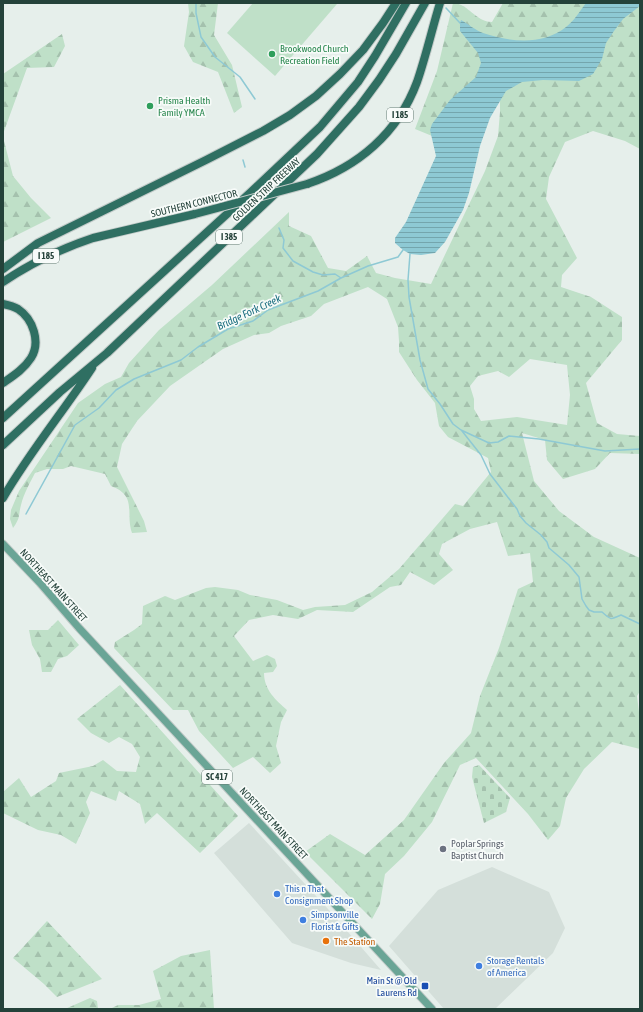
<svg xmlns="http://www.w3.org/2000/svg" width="643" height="1012" viewBox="0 0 643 1012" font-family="'Asap Condensed',sans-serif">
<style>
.built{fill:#d4dfda}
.grass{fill:#bfe0c8}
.forest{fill:url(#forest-firs);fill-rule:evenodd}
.cemetery{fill:url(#cemetery-stones)}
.water{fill:url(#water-rules)}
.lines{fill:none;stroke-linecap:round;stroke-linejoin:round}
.stream{stroke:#8ec9d4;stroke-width:1.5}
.primary-casing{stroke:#c2cac8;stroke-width:9}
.motorway-casing{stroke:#c2cac8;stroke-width:10}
.primary{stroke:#6aa596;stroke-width:7}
.motorway{stroke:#2f6f62;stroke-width:8}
.motorway-bridge-casing{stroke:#c2cac8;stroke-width:10;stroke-linecap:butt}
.motorway-bridge{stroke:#2f6f62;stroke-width:8}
.leisure-dot{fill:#2e9e5b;stroke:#f7fbf9;stroke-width:1.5}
.worship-dot{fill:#6b7280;stroke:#f7fbf9;stroke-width:1.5}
.shop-dot{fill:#3f7fe0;stroke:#f7fbf9;stroke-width:1.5}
.food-dot{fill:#e8710a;stroke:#f7fbf9;stroke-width:1.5}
.transit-dot{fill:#1a4fb4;stroke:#f7fbf9;stroke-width:1.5}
.labels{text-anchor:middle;stroke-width:3.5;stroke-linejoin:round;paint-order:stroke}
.shield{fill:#f7fbf9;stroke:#637a73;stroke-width:1}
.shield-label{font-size:9px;font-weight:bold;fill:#24423a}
.leisure-label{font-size:10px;fill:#27864d;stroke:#f7fbf9;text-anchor:start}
.street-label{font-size:10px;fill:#24423a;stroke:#f7fbf9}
.worship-label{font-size:10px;fill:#5b616d;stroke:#f7fbf9;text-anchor:start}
.shop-label{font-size:10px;fill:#366cbe;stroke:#f7fbf9;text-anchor:start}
.food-label{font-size:10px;fill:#c56008;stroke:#f7fbf9;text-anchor:start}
.transit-label{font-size:10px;fill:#164399;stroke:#f7fbf9;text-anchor:end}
.water-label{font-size:11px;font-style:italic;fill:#1c6f80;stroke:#f7fbf9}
</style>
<defs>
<pattern id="forest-firs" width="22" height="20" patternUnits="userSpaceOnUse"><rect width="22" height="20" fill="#bfe0c8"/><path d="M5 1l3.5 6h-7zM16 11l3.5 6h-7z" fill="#a4c1ad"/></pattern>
<pattern id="cemetery-stones" width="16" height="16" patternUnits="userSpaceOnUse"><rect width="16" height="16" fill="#bfe0c8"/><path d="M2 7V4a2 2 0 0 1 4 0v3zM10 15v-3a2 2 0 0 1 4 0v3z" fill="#a4c1ad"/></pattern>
<pattern id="water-rules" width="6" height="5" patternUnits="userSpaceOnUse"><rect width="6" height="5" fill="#8ec9d4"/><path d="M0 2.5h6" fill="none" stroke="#74a5ad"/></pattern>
</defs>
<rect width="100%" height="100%" fill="#e6efeb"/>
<path class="built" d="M249,823L328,909L381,970L351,963L292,943L214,853Z
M492,867L549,892L565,928L553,953L495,1009H444L389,946L438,890Z"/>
<path class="grass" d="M253,3H336L337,4L275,76L227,33Z"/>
<path class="forest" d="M188,3H218L214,35L232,65L242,107L234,113L218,72L193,62L184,46L189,12Z
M453,3C465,3 472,15 483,20C485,21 489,22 492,22L503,3H640V149L625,141L593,131L565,142L549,177L546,199L577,258L562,275L561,287L591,297L622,317V340L586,383L597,423L617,434L640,436V454L610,453L595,469L563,479L547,460L545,440L522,433L534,481L559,511L594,537L640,558V691L637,696L640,720V749L612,742L584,769L566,798L560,826L548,840L528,814L476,758L460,765L432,822L404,856L385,874L380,904L372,919L305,852L330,834L365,855L404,820L444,763L471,733L480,696L499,648L518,589L533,582L530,553L508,556L497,522L470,529L442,544L439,554L453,570L434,585L410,572L401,585L390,587L353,612L317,610L298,619L273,615L249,620L234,636L253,661L267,655L275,659L277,666L273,672L264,673C264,690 276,700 287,710L281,722L276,746L281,763L270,773L253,757L233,768L199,731L188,710H173L114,648L115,642L134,630L142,624L143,606L165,596L175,600L206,588L215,587L238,590L250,595L277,600L303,610L315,607L345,605L372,592L399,569L455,504L463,506L491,472L488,458L448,437L439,426L435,403L417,380L399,352V341L398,327L387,299L368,287L324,304L311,316L281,326L269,333L254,335L223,349L170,386L137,421L122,444L117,467L144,521L147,532L132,533C125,513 138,496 111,486L105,474L71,466L63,469H47L35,473C30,483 24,493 21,505C18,516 21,517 13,528L10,519L11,510L19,491L78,403L105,384L121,377L129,363L159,330L212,285L289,212V226L311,236L328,268L346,271L367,256L376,273L395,278L431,284L485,171L498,136L500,112V96L442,140L415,129L437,71ZM530,359L567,365L570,395L567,425L517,417L481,421L474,409V399L470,386L478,376L498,371L509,377Z
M62,34L65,46L54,67L27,68L3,134V74Z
M3,137L13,176L31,198L51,218L3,242Z
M58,620L79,645L67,656L58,659L51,672H42L40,659L32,645L29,630H48Z
M120,685L238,816L200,853L157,813L145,824L140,804L119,791L116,801L91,791L86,802L90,813L76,844L61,835L38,830L3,813V792L19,778L31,797L56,781L59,773L93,766L103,760L117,771L136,772L140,757L132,744L119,737L109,743L91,733L77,719Z
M47,921L102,979L57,997L44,984L13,958Z
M210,950L214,1009H110L118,1005H139L161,999L153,971L181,956Z
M90,998L97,1001L98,1009H65Z"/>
<path class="cemetery" d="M479,765L510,798L506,812L484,823L472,777L473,767Z"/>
<path class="water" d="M586,3H640V6L623,19L614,31L606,43L602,59L593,74L579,81L543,80L522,82L506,91L490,118L480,146L469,193L463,210L445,242L435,253L421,255L410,254L403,250L395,243V238L406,222L436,156L430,130L432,124L450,100L476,77L481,63L478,53L460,31V23L461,20C468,24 475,30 483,33C510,42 542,46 566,27C574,21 580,11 586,3Z"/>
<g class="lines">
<path class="stream" d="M196,3V13L201,37L215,57L240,77L255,99
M446,8L460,23
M243,160L245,167
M279,228L284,240L283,248L293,261L313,272L323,275L335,274L341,278
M410,254L408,280L409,297L420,360L428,389L440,404L453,424L461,430L489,443L498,442L509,436L539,439L605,451L640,449
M462,431L481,455L490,474L517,509L520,516L526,523L541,535L547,542L549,548L569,565L579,577L582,599L586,606L589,610L594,612H602C611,620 610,620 621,615L640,624
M26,514L75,425L99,408L116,390L134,379L181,360L198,347L228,329L253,321L268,310L318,291L341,278L368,266L398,257L403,250"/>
<g class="primary-casing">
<path id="primary" d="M3,544L40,583L79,628L432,1009"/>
</g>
<g class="motorway-casing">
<path id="motorway" d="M307,184C358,167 398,133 417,82C426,56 432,29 440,3
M3,269L38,243L206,160L263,131L290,115L316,96L340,74L363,50L383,23L396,3
M3,282C31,263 60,249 93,238L195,214
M3,304C8,305 13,306 18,309C33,319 41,342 31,358C24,369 13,376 3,383
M3,418L250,193L320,127L358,82L375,56L406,3
M3,445L60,392L107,353L317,154L359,107L379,80L396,54L425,3
M3,498C29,453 63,412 92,368"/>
</g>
<use href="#primary" class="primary"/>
<use href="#motorway" class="motorway"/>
<g class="motorway-bridge-casing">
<path id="motorway-bridge" d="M195,214L307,184"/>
</g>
<use href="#motorway-bridge" class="motorway-bridge"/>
</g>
<g class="leisure-dot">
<circle cx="272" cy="54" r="4"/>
<circle cx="150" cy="106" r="4"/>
</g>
<circle class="worship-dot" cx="443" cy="849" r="4"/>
<g class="shop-dot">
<circle cx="277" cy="894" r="4"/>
<circle cx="303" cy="920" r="4"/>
<circle cx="479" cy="966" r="4"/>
</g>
<circle class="food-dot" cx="326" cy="941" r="4"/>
<rect class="transit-dot" x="421" y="982" width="8" height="8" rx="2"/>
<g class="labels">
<g class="shield">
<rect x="387" y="108" width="26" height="14" rx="3"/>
<rect x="216" y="230" width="26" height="14" rx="3"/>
<rect x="33" y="249" width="26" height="14" rx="3"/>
<rect x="202" y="770" width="30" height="14" rx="3"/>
</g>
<g class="shield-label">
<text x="400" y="118">I 185</text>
<text x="229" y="240">I 385</text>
<text x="46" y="259">I 185</text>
<text x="217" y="780">SC 417</text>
</g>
<g class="leisure-label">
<text x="280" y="52">Brookwood Church<tspan x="280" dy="12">Recreation Field</tspan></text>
<text x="158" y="104">Prisma Health<tspan x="158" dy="12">Family YMCA</tspan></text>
</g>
<g class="street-label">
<text transform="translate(266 189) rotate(-43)" y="4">GOLDEN STRIP FREEWAY</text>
<text transform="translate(194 203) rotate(-14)" y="4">SOUTHERN CONNECTOR</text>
<text transform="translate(54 585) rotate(48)" y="4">NORTHEAST MAIN STREET</text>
<text transform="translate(274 823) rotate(47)" y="4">NORTHEAST MAIN STREET</text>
</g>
<g class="worship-label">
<text x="451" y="847">Poplar Springs<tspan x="451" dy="12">Baptist Church</tspan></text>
</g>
<g class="shop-label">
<text x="285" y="892">This n That<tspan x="285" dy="12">Consignment Shop</tspan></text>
<text x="311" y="918">Simpsonville<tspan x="311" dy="12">Florist &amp; Gifts</tspan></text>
<text x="487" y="964">Storage Rentals<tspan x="487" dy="12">of America</tspan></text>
</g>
<g class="food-label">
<text x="334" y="945">The Station</text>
</g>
<g class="transit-label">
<text x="417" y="984">Main St @ Old<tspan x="417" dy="12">Laurens Rd</tspan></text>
</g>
<g class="water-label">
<text transform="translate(249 312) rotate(-25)" y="4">Bridge Fork Creek</text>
</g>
</g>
<rect width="643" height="1012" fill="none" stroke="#24423a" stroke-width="8"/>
</svg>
